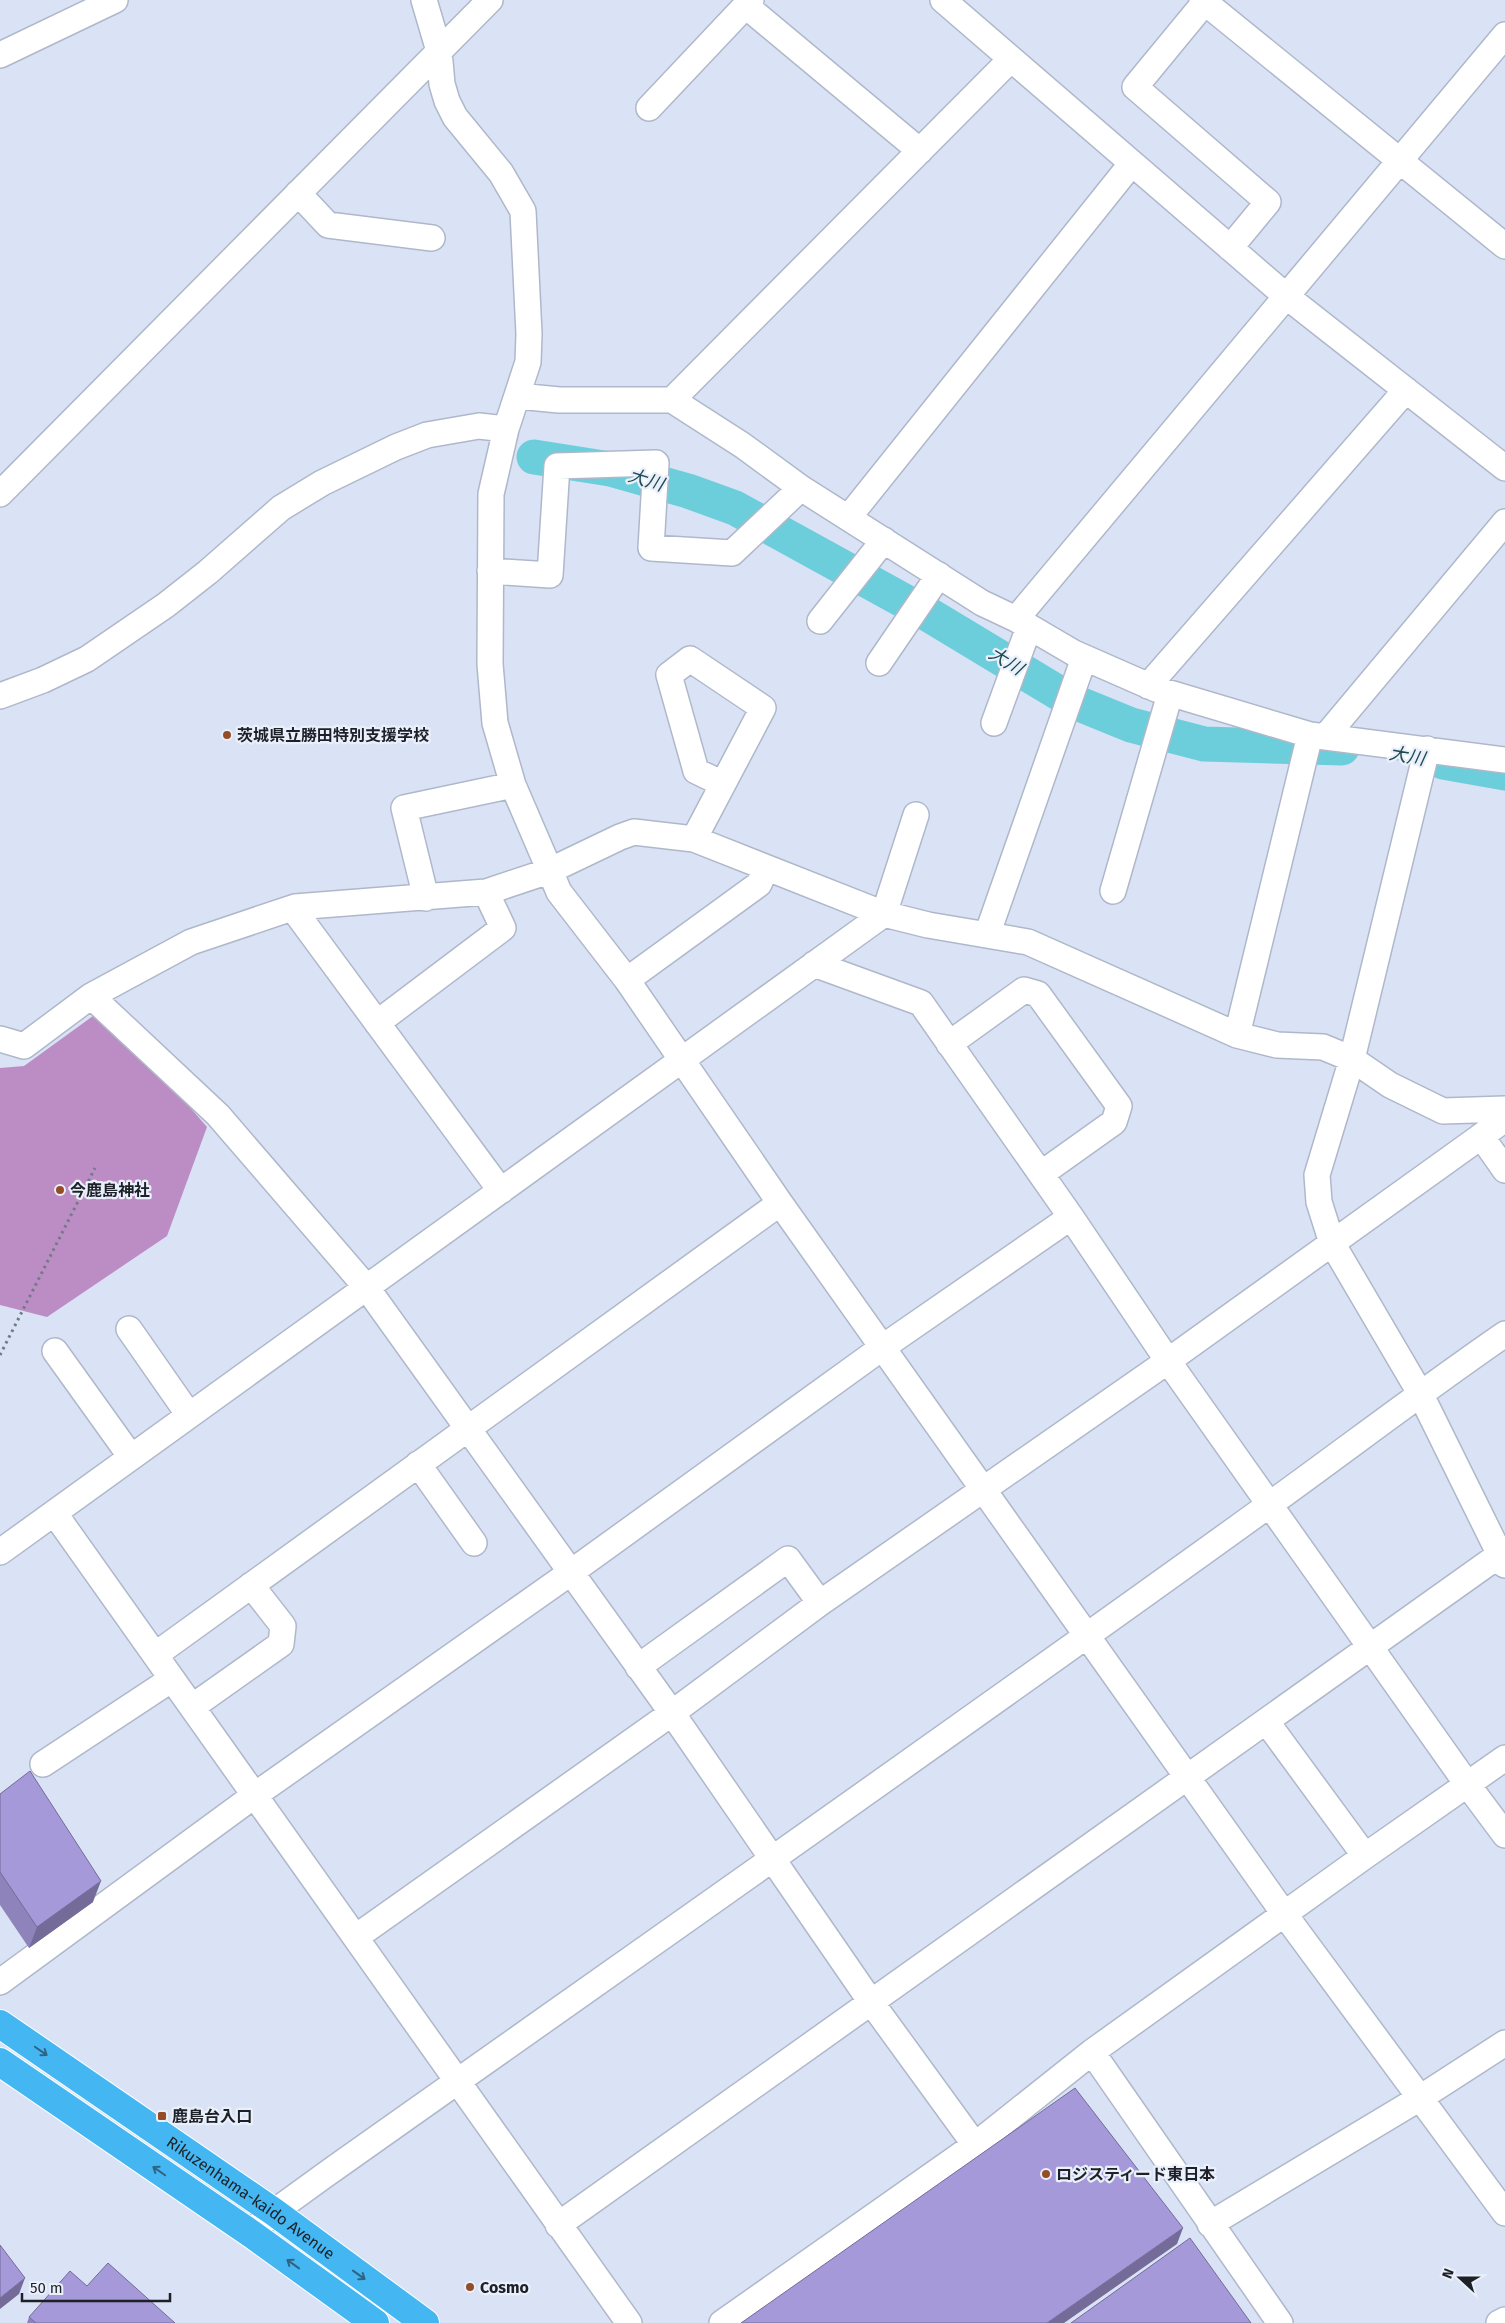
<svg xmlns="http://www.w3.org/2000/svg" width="1505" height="2323" viewBox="0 0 1505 2323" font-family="'Fira Sans','Noto Sans JP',sans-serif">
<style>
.forest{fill:#bc8dc4}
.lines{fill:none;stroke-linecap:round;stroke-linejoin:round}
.river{stroke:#6dcedb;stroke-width:35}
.minor-casing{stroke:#afb8ca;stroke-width:28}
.highway-casing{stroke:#fff;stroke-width:30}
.path{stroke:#737985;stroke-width:3;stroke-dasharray:2.5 4;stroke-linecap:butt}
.minor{stroke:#fff;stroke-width:25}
.highway{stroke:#44b7f2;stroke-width:28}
.wall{fill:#8e84bb}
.shaded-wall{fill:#746b98}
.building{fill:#a599d9;stroke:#746b98}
.oneway{stroke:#2f6482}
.poi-dot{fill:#944d27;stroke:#eaf0fb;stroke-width:2}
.labels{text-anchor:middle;stroke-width:4.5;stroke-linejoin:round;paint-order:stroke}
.poi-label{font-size:16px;font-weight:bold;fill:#1d2027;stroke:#eaf0fb;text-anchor:start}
.street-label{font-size:16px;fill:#1d2027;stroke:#eaf0fb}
.water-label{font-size:18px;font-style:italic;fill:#1e4a50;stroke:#eaf0fb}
</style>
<rect width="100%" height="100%" fill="#dae3f6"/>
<path class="forest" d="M104,1008L207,1127L167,1236L47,1317L0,1305V1068L24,1066Z"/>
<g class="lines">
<path class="river" d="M534,457L610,469L688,491L735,508L926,613L1072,701L1131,725L1204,744L1342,748
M1443,762L1505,773"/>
<g class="minor-casing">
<path id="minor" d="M424,0L439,51L442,84L447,101L455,117L501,173L523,211L529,334L528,362L506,429L491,494L490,664L495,723L513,785L559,892L627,980L780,1203L1285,1915L1505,2213
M943,0L1286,296L1505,468
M1202,0L1505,246
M1205,2L1135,87L1268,202L1230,248
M746,6L920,151
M0,55L115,0
M649,108L751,0
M298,193L328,225L432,238
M518,396L559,400H672L742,445L801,488L982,603L1016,619L1074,653L1156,689L1310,735L1505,760
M672,400L1011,59
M0,494L490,0
M848,518L1132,163
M490,571L550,575L557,466L656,463L651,548L732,553L801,488
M1016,619L1505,35
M820,621L884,540
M879,663L939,575
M1148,686L1406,390
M0,696L43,680L87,659L166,605L208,572L281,508L322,483L396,447L427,435L479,426L506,429
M994,723L1029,627
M1326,736L1505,522
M1427,749L1352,1059L1317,1175L1319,1202L1332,1243L1420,1393L1505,1565
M694,839L763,708L690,659L669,675L696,771L723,784
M1113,891L1170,694
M426,898L404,808L513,785
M295,907L297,914L501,1191
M987,935L1084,658
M814,964L921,1003L1071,1217L1168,1361L1467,1784L1505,1835
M627,980L759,884L766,868
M91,996L191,942L295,907L486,892L549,871L620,837L634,832L694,839L884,914L928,925L1028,942L1237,1035L1277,1045L1323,1047L1352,1059L1390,1085L1443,1111L1505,1109
M377,1023L503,928L486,892
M1237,1035L1310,735
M0,1039L24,1046L91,996L218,1115L367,1288L672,1713L871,2002L975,2145
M949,1044L1024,990L1038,994L1119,1106L1114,1122L1041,1174
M1481,1136L1505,1170
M129,1329L189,1415
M55,1351L131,1457
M418,1464L474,1543
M55,1514L629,2323
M0,1552L884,914L916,815
M155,1655L780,1203
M638,1667L788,1559L820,1603
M192,1707L281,1644L283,1626L251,1585
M1266,1721L1365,1856
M43,1764L172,1679
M356,1937L672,1713L820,1603L1168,1361L1505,1119
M0,1982L255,1795L570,1573L883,1347L1071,1217
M1092,2052L1280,2323
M1210,2224L1420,2098L1505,2043
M558,2225L1505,1551
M250,2233L274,2212L325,2175C640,1952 956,1731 1269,1505C1348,1448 1425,1389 1505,1334
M722,2323L975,2145L1092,2052L1365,1856L1505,1758
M1499,2323L1505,2320"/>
</g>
<g class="highway-casing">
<g id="highway">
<path id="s1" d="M0,2024L274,2212L425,2323"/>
<path d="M0,2062L253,2235L375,2323"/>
</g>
</g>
<path class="path" d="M0,1355L95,1168"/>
<use href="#minor" class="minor"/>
<use href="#highway" class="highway"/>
</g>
<path class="wall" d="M0,1794L93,1902L29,1948L0,1905Z
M87,2286L175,2323H27L29,2317Z"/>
<path class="shaded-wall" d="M101,1881L93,1902L29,1948L37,1927Z
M1183,2228L1177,2244L1064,2323H1047Z
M25,2278L19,2294L0,2309V2298Z"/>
<path class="building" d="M30,1771L101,1881L37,1927L0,1872V1794Z
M1075,2088L1183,2228L1047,2323H741Z
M1190,2238L1251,2323H1071Z
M0,2245L25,2278L0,2298Z
M108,2263L175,2323H36L29,2317L70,2271L87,2286Z"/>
<defs><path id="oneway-shaft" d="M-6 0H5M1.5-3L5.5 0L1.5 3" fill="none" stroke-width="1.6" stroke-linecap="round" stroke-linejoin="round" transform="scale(1.25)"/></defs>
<g class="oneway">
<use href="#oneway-shaft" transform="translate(41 2051) rotate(35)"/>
<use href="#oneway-shaft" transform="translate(159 2171) rotate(-145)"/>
<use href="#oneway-shaft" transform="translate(293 2264) rotate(-144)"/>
<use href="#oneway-shaft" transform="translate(359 2275) rotate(36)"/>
</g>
<g class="poi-dot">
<circle cx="227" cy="735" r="5"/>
<circle cx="60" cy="1190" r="5"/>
<rect x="157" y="2111" width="10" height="10" rx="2.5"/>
<circle cx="1046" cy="2174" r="5"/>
<circle cx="470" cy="2287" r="5"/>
</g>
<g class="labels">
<g class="poi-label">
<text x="237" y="741">茨城県立勝田特別支援学校</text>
<text x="70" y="1196">今鹿島神社</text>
<text x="172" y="2122">鹿島台入口</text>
<text x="1056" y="2180">ロジスティード東日本</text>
<text x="480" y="2293">Cosmo</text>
</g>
<g class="street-label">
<text dy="6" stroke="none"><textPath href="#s1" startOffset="305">Rikuzenhama-kaido Avenue</textPath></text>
</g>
<g class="water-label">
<text transform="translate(646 480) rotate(17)" y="6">大川</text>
<text transform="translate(1006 661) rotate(31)" y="6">大川</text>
<text transform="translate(1407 756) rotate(10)" y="6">大川</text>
</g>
</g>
<g transform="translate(1460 2278) rotate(291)" stroke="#eaf0fb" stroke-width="4" paint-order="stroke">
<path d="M0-4L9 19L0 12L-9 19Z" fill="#1d2027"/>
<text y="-8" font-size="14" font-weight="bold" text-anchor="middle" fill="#1d2027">N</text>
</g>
<path d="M22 2293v8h148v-8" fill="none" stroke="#1d2027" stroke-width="2.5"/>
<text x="30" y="2293" font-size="15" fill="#1d2027" stroke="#eaf0fb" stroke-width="4" paint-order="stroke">50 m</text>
</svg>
